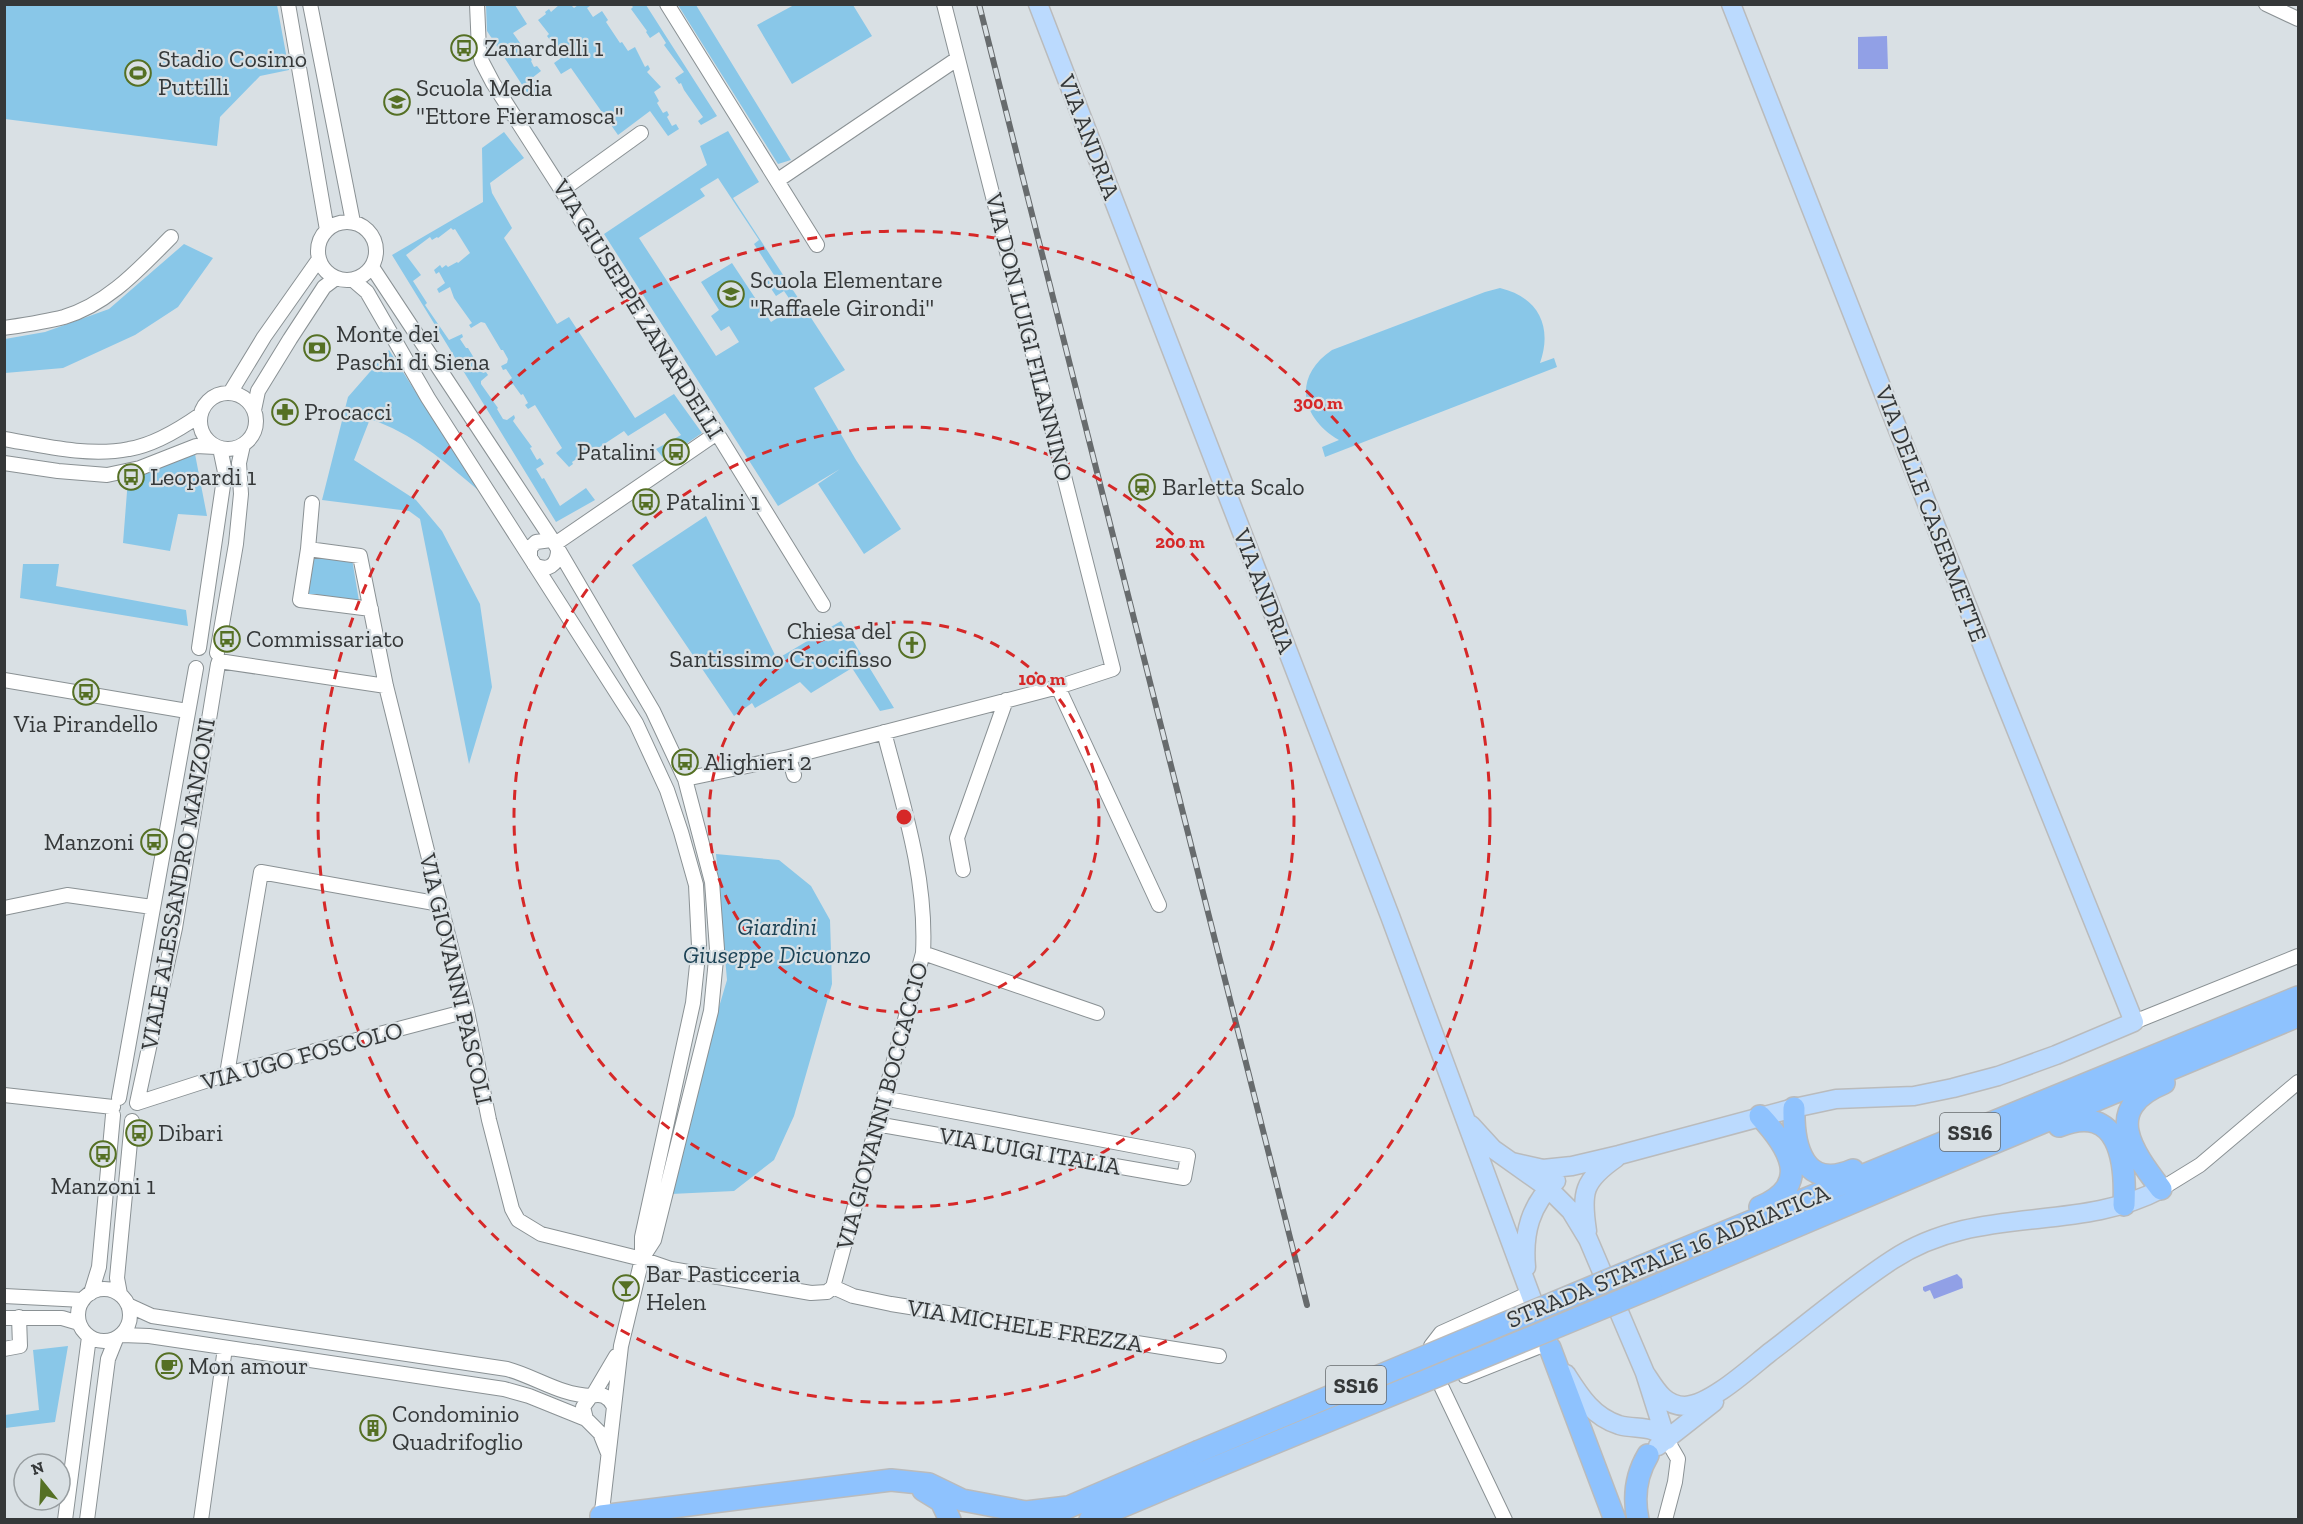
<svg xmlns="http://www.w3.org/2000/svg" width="2303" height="1524" viewBox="0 0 2303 1524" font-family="'Zilla Slab',serif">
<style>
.green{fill:#89c7e8;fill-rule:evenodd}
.water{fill:#91a0e6}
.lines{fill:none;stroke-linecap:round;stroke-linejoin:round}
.minor-casing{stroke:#8a9194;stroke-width:16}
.major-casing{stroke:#babbbc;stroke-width:21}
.highway-casing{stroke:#babbbc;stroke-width:24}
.minor{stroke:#fff;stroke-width:14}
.major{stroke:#bbdafe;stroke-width:18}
.highway{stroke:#8ec2fe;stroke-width:21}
.rail-casing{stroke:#676b6d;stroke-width:6}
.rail{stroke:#d9e0e4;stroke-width:4;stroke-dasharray:11;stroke-linecap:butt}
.highway-bridge-casing{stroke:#babbbc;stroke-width:24;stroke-linecap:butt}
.highway-bridge{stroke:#8ec2fe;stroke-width:21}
.ring{fill:none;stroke:#d62828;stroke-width:3;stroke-dasharray:10 8}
.labels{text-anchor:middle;stroke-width:4.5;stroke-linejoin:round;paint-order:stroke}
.shield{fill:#d9e0e4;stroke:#666a6c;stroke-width:1.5}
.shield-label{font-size:22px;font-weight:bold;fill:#353839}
.poi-label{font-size:24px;fill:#353839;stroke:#d9e0e4;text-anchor:start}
.street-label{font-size:24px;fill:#353839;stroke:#d9e0e4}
.park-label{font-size:24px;font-style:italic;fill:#1c4255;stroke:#d9e0e4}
.centre{fill:#d62828;stroke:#d9e0e4;stroke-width:3}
.ring-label{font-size:18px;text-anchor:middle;font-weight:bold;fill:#d62828;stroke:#d9e0e4;stroke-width:4.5;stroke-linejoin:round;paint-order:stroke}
</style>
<rect width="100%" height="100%" fill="#d9e0e4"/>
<path class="green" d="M5,4L277,5L289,70L260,76L220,117L217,146L5,119Z
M486,5H515L527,24L513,33L532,60L531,61L534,67L537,66L541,71L532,78L541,90L530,97L487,31Z
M559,5H571L574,8L578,5H589L590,6L587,8L593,17L602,11L608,20L606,22L620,43L622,42L628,51L635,47L645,67L648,65L650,69L647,72L661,87L654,92L659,101L657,103L663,113L667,111L669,115L667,117L672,126L676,124L679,129L668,136L650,111L618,135L571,68L561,74L554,63L561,58L556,49L558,47L552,39L550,40L547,36L549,34L538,20L546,14L545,12L549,9L551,12Z
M631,5H646L717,116L701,125L698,121L703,117L684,90L681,83L679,84L675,78L684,72L664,45L666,43L659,32L650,38L646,32L647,31L631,9L633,7Z
M678,5H696L791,160L778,164Z
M794,5H853L872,36L792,84L757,25Z
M728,131L759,182L733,198L845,370L814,388L856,460L901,529L864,554L818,484L840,469L778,506L604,234L707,165L700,146ZM718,178L759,240L754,244L774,275L766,281L776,296L784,291L795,307L771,322L732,263L701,282L719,310L711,316L721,331L729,326L739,342L716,356L639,238L705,196L700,189Z
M504,132L524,158L490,183L492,193L512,228L504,238L557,324L569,317L635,418L674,394L702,433L664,459L656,449L681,435L665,413L628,436L624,431L583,458L581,456L572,462L573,464L569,467L556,453L562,448L535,405L528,409L525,405L528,403L523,394L521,395L513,384L511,385L508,381L512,378L506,369L503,370L501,366L507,363L508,359L503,350H501L485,323L481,322L471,328L469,325L472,323L454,298L450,287L439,293L437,289L445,283L439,272L436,274L434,270L440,265L442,268L446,265L448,267L457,262L458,263L470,253L455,229L453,230L451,228L438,238L437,237L432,240L430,237L406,255L421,275L413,281L427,303L425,305L449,340L462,334L463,337L460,339L466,348H468L483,373L486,372L488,375L481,381V384L498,408L497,409L503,419L507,420L514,415L515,418L513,421L532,447L530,448L537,460L540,458L544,464L536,469L542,479L544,478L560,506L586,488L595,500L556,522L392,255L483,202L482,148Z
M184,244L213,258L178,307L135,335L63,368L5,373V339L45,332L109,309Z
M1500,288C1538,297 1553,326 1540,363L1554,358L1557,367L1325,457L1322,447L1339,440C1301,418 1292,377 1332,350L1485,292Z
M389,350L478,490C444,461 412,433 370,419L354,460L416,500L442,531L480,604L492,687L469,764L420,519L409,511L322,500L348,397Z
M195,454L207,516L178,514L170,551L123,543L128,479Z
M706,516L777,659L841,621L894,708L880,711L852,668L811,693L800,682L755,708L752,703L734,716L632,565Z
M310,554L352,559L359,601L304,595Z
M23,564H59L56,586L186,610L188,626L20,598Z
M716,854L779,860L811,886L830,920L832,984L794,1116L774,1160L734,1191L671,1194L695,1088L727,980Z
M68,1346L55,1422L5,1428V1415L39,1410L33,1350Z"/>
<path class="water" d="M1887,36L1888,69H1858V37Z
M1957,1274L1962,1279L1963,1288L1934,1299L1930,1290L1925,1292L1923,1290V1287Z"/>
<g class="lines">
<g class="minor-casing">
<path id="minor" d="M288,4L327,230
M310,4L353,222
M477,4L479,50L482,62L493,83L717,433L823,605
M667,4L817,245
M2266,4L2298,19
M778,180L957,59
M562,190L641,133
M318 251a29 29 0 1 1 58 0a29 29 0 1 1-58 0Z
M372,267L555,544L653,711L685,779L712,882L717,949L711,1011L654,1240L643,1257
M353,280L367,292L428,398L636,723L667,790L681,832L696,885L699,946L693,1003L642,1237V1259L621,1346L601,1520
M4,328C24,325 45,322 64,317C108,304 140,268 171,237
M200 421a28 28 0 1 1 56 0a28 28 0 1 1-56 0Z
M230,393L264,337L319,259
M254,410L258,391L290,339L324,287L336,278
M4,439C44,446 89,457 129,449C154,445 180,429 200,415
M4,463L58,471L107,475L140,468L196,446L216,447
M312,503L308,549L360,556L386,686L467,1011L489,1120L512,1209L518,1220L541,1234L642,1259L671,1269L811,1293L827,1292L833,1287L923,953C927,877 903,805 884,732
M555,544L717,433
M308,549L300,600L371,609
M530,557V548L536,542L551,540
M534,564C547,573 558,565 558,550
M199,648L225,472L220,448
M217,653L236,544L241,494L239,463L243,445
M219,661L386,686
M4,680L187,711
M1058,687L1159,905
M789,757L794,775
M685,779L789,757L1058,687L1113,669L944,4
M963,870L957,838L1006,700
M4,908L67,895L152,907
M923,953L1097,1013
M2134,1022L2298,956
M227,1074L261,872L440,904
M4,1095L113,1107
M119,1098L196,668
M137,1103L175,928L218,664
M137,1103L227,1074L467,1011
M876,1124L1184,1178L1188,1156L883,1098
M2161,1189L2200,1165L2298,1082
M833,1287L853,1296L891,1304L1219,1356
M78 1315a26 26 0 1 1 52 0a26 26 0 1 1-52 0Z
M91,1293L99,1267L113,1115
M120,1294L117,1278L132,1121
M4,1296L83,1300
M128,1305L152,1316L507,1369C536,1377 560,1395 591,1396
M4,1318H62L79,1323
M122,1335L149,1336L504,1389L529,1396L586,1419
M4,1349L20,1346L19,1317
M1465,1376L1548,1343
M593,1395L616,1356
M608,1453L600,1433L586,1419L583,1407L591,1396C601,1393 608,1396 613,1405
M65,1520L89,1337
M87,1520L108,1359L116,1339
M201,1520L225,1348
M1505,1520L1432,1367L1431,1346L1441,1333L1530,1293
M1665,1520L1675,1482L1678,1459L1667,1440"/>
</g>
<g class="major-casing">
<path id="major" d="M1038,4L1390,916L1549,1345
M1471,1125L1493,1149L1548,1188L1571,1211L1588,1239L1645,1373L1666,1439
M1512,1162L1543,1169L1572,1166L1619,1155L1794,1108L1836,1099L1914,1096L1953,1088L1998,1076L2056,1055L2134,1022L1993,672L1731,4
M1587,1231C1581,1192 1583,1181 1616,1158
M1526,1267C1523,1233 1530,1205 1556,1181
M1645,1373C1655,1388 1664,1406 1685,1406C1710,1405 1749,1369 1769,1353C1810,1322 1849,1288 1892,1260C1978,1203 2076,1234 2161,1189
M1566,1374C1580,1396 1593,1417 1619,1425C1637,1430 1653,1424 1667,1440
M1658,1446L1714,1402"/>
</g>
<g class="highway-casing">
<path id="highway" d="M1794,1108C1793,1147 1804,1191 1853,1170
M2059,1126C2120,1102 2126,1162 2124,1205
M2161,1189C2132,1151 2101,1109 2164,1083
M1760,1207C1813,1185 1789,1147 1760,1116
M1642,1266L2298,997
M1651,1288C1866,1196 2082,1105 2298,1016
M1550,1348L1615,1520
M923,1490L941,1501L950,1520
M1057,1512L1197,1452
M601,1516L891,1480L929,1484L962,1500L1026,1512L1068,1507
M1090,1520L1204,1472
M1638,1520C1633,1496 1636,1475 1648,1455"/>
</g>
<use href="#minor" class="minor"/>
<use href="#major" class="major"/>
<use href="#highway" class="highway"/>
<g class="rail-casing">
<path id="rail" d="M979,4L1307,1305"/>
</g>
<use href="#rail" class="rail"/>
<g class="highway-bridge-casing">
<path id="highway-bridge" d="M1197,1452L1642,1266
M1204,1472L1651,1288"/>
</g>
<use href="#highway-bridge" class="highway-bridge"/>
</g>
<g class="ring">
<circle cx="904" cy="817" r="195"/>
<circle cx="904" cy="817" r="390"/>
<circle cx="904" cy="817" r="586"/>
</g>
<defs>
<g id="bus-ring" transform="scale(1.35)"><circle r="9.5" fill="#d9e0e4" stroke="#557024" stroke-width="1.5"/><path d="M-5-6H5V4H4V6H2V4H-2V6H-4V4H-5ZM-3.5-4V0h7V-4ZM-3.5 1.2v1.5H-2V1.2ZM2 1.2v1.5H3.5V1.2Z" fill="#557024"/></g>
<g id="stadium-ring" transform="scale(1.35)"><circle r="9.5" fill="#d9e0e4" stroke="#557024" stroke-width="1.5"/><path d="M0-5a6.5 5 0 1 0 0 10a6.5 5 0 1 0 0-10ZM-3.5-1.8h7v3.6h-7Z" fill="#557024"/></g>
<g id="school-ring" transform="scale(1.35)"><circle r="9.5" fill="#d9e0e4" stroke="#557024" stroke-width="1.5"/><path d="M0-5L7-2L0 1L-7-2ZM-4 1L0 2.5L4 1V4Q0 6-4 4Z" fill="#557024"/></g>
<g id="bank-ring" transform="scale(1.35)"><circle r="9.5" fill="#d9e0e4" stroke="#557024" stroke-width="1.5"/><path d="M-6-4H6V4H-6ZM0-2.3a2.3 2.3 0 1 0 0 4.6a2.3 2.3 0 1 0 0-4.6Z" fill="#557024"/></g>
<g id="pharmacy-ring" transform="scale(1.35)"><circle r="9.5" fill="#d9e0e4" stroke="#557024" stroke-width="1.5"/><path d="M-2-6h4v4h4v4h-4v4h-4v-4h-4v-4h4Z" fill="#557024"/></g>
<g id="station-ring" transform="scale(1.35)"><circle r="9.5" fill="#d9e0e4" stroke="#557024" stroke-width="1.5"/><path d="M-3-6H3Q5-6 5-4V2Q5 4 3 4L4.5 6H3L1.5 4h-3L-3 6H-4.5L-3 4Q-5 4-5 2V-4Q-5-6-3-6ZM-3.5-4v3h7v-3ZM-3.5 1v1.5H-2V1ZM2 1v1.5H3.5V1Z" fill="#557024"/></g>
<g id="church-ring" transform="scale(1.35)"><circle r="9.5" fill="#d9e0e4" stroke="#557024" stroke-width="1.5"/><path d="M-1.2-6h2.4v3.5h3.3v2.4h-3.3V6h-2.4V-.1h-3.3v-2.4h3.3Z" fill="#557024"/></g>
<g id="bar-ring" transform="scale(1.35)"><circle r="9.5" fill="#d9e0e4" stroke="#557024" stroke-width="1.5"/><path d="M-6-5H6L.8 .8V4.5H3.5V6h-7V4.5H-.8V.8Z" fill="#557024"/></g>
<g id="cafe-ring" transform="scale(1.35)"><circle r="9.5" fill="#d9e0e4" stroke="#557024" stroke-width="1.5"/><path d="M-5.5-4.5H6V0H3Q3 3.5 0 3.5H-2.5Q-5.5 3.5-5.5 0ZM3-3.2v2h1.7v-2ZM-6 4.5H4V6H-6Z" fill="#557024"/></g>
<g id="building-ring" transform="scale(1.35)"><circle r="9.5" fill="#d9e0e4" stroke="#557024" stroke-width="1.5"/><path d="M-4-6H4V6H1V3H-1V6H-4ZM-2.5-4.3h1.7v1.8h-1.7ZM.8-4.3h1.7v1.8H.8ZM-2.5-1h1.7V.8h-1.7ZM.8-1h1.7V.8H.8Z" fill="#557024"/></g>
</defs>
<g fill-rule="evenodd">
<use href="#bus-ring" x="464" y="48"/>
<use href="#stadium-ring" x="138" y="73"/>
<use href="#school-ring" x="397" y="102"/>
<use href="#school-ring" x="731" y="294"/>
<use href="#bank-ring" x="317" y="348"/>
<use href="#pharmacy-ring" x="285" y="412"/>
<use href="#bus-ring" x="676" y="452"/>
<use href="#bus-ring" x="131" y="477"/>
<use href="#station-ring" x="1142" y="487"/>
<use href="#bus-ring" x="646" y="502"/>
<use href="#bus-ring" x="227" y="639"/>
<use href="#church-ring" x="912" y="645"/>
<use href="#bus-ring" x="86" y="692"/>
<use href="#bus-ring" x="685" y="762"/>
<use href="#bus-ring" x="154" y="842"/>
<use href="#bus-ring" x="139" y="1133"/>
<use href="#bus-ring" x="103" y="1154"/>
<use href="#bar-ring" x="626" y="1288"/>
<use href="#cafe-ring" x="169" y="1366"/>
<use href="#building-ring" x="373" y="1428"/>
</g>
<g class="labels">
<g class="shield">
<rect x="1940" y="1113" width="60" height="38" rx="4.5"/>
<rect x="1326" y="1366" width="60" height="38" rx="4.5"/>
</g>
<g class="shield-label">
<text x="1970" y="1140">SS16</text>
<text x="1356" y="1393">SS16</text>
</g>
<g class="poi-label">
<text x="484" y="56">Zanardelli 1</text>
<text x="158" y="67">Stadio Cosimo<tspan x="158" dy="28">Puttilli</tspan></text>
<text x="416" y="96">Scuola Media<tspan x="416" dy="28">"Ettore Fieramosca"</tspan></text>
<text x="750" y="288">Scuola Elementare<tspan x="750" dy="28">"Raffaele Girondi"</tspan></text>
<text x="336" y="342">Monte dei<tspan x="336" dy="28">Paschi di Siena</tspan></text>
<text x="304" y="420">Procacci</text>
<text x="656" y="460" text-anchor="end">Patalini</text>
<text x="150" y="485">Leopardi 1</text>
<text x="1162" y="495">Barletta Scalo</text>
<text x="666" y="510">Patalini 1</text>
<text x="892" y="639" text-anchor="end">Chiesa del<tspan x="892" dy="28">Santissimo Crocifisso</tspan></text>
<text x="246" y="647">Commissariato</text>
<text x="86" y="732" text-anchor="middle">Via Pirandello</text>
<text x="704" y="770">Alighieri 2</text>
<text x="134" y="850" text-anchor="end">Manzoni</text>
<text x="158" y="1141">Dibari</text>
<text x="103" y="1194" text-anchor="middle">Manzoni 1</text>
<text x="646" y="1282">Bar Pasticceria<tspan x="646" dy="28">Helen</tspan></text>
<text x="188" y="1374">Mon amour</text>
<text x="392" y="1422">Condominio<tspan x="392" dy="28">Quadrifoglio</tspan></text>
</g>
<g class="street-label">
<text transform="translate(1089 137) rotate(69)" y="8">VIA ANDRIA</text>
<text transform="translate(638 309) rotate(58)" y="8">VIA GIUSEPPE ZANARDELLI</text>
<text transform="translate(1029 337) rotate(76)" y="8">VIA DON LUIGI FILANNINO</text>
<text transform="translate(1931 514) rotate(69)" y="8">VIA DELLE CASERMETTE</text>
<text transform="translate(1264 591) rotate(69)" y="8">VIA ANDRIA</text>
<text transform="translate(178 884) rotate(-80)" y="8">VIALE ALESSANDRO MANZONI</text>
<text transform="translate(456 979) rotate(77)" y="8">VIA GIOVANNI PASCOLI</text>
<text transform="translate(302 1056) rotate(-15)" y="8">VIA UGO FOSCOLO</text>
<text transform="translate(882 1106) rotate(-75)" y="8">VIA GIOVANNI BOCCACCIO</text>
<text transform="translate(1030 1151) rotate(10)" y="8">VIA LUIGI ITALIA</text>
<text transform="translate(1668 1256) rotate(-22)" y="8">STRADA STATALE 16 ADRIATICA</text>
<text transform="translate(1025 1326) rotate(9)" y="8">VIA MICHELE FREZZA</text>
</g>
<g class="park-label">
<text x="777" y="935">Giardini<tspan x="777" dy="28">Giuseppe Dicuonzo</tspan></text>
</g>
</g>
<circle cx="904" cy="817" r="9" class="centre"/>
<g class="ring-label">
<text x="1318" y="409">300 m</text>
<text x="1180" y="548">200 m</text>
<text x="1042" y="685">100 m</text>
</g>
<rect width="2303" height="1524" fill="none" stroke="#353839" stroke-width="12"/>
<g transform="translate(42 1482) rotate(342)"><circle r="28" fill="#d9e0e4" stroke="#979da0" stroke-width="1.5"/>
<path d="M0-4.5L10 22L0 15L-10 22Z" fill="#557024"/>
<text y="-9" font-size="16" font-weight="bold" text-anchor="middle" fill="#353839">N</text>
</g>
</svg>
